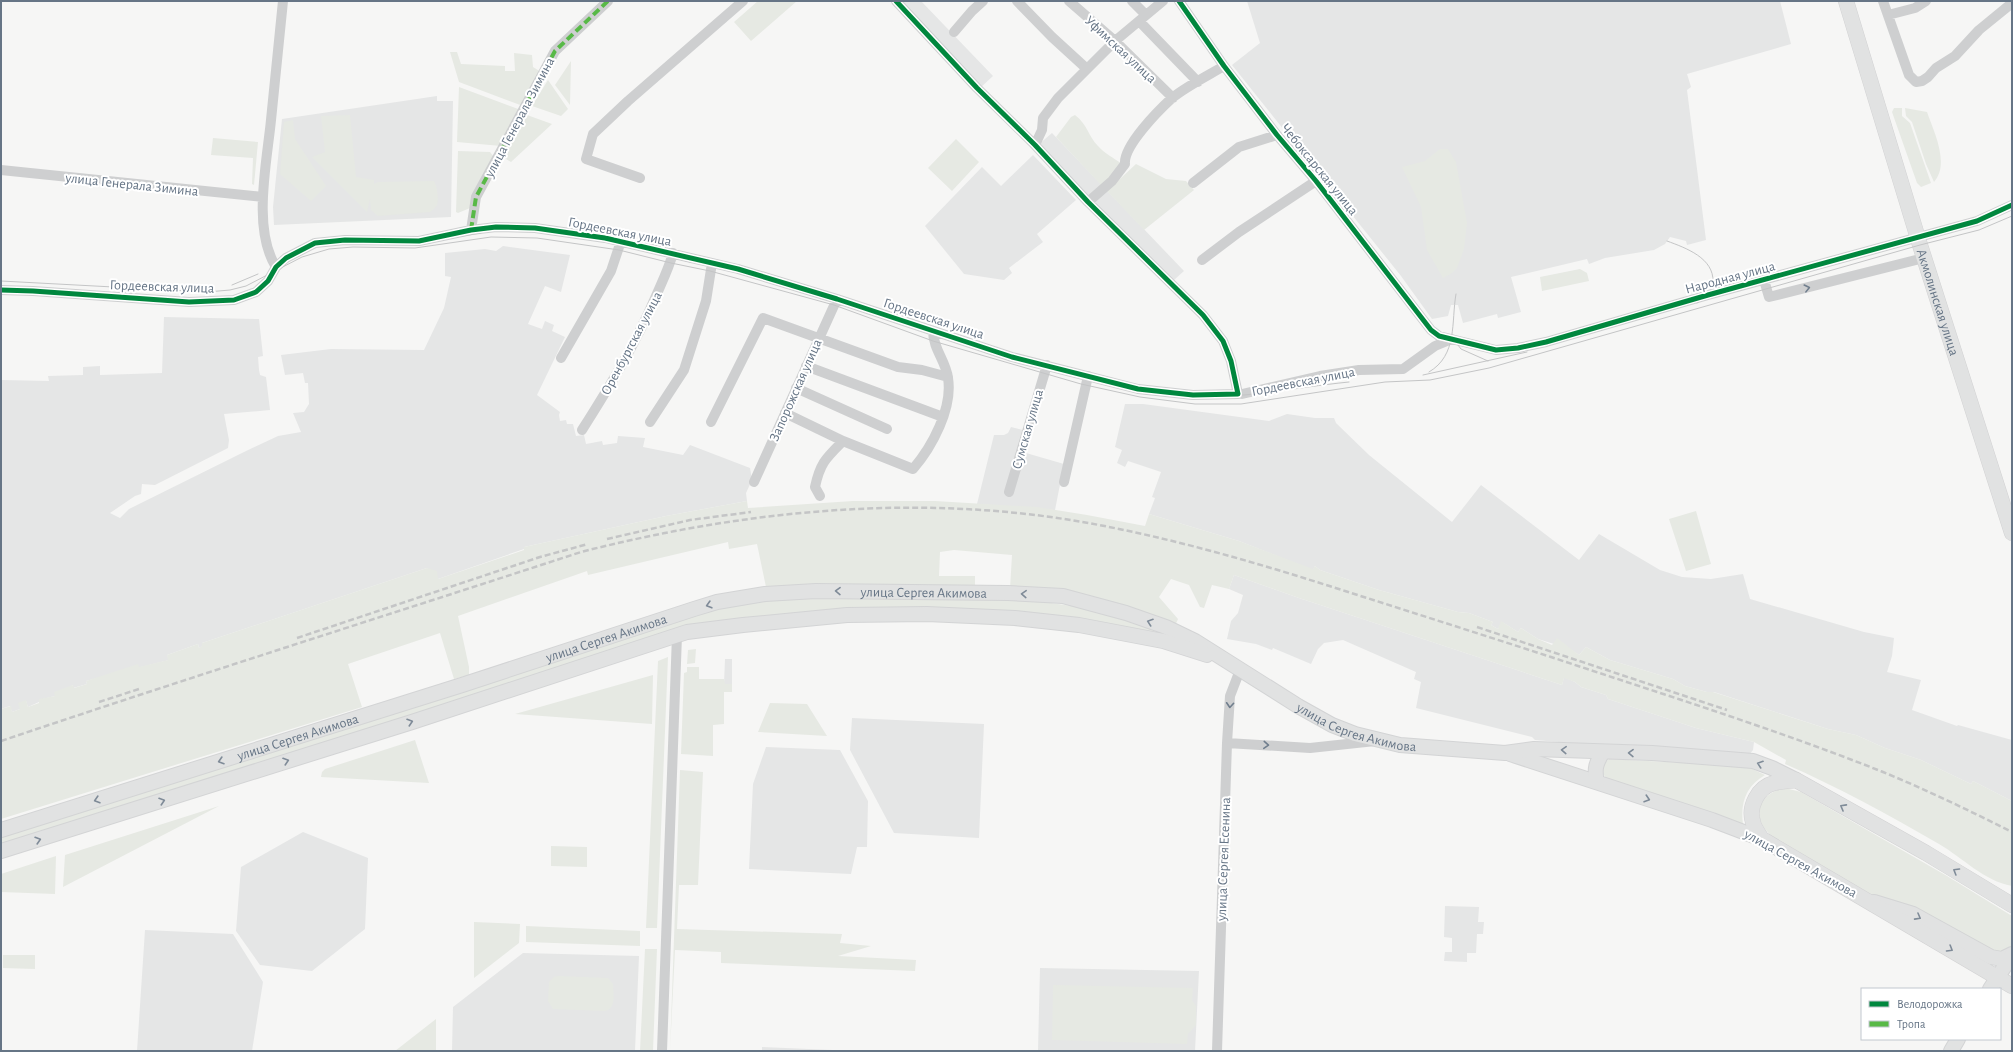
<svg xmlns="http://www.w3.org/2000/svg" width="2013" height="1052" viewBox="0 0 2013 1052" font-family="'Alegreya Sans',sans-serif">
<style>
.built{fill:#e5e6e6}
.green{fill:#e6e9e3}
.lines{fill:none;stroke-linecap:round;stroke-linejoin:round}
.secondary-casing{stroke:#d3d4d5;stroke-width:16}
.primary-casing{stroke:#d2d2d3;stroke-width:16}
.street{stroke:#cecfd0;stroke-width:10}
.secondary{stroke:#e1e2e2;stroke-width:14}
.primary{stroke:#e1e2e2;stroke-width:15}
.tram{stroke:#c4c5c6;stroke-width:1}
.rail{stroke:#c4c5c6;stroke-width:2.5;stroke-dasharray:6 3;stroke-linecap:butt}
.quiet{stroke:#58b947;stroke-width:4;stroke-dasharray:8 4;stroke-linecap:butt}
.cycleway-casing{stroke:#fff;stroke-width:8}
.cycleway{stroke:#00873e;stroke-width:5}
.oneway{stroke:#707e8d}
.oneway2{stroke:#7f8b98}
.labels{text-anchor:middle;stroke-width:4;stroke-linejoin:round;paint-order:stroke}
.street-label{font-size:14px;fill:#667586;stroke:#fff}
</style>
<rect width="100%" height="100%" fill="#f6f6f5"/>
<path class="built" d="M900,1H921L993,76L980,88Z
M1247,1H1780L1791,44L1687,74L1691,87L1687,90L1706,240L1687,245L1686,241L1670,237L1665,244L1654,250L1605,258L1589,264L1587,259L1511,277L1521,312L1498,318L1497,314L1463,323L1458,305H1451L1448,316L1432,319L1401,276L1232,65L1260,43Z
M437,96V101H453L451,217L274,225L273,207L282,119Z
M1052,133L1184,271L1174,280L1083,194L1038,145Z
M1033,155L1076,200L1037,234L1043,242L1009,268L1012,273L1004,280L964,274L925,226L982,167L1001,186Z
M503,246L570,255L561,292L545,286L528,324L542,329L545,321L554,325L552,331L565,337L537,395L560,412L559,415L560,421L566,420L567,424H573L576,436L584,435L586,444L602,441L603,445L617,443L618,436L645,438L643,447L683,455L690,445L750,468L752,480L746,493L747,501L666,516L524,547V549L438,579L427,568L202,643L203,646L199,648L198,644L167,655L169,660L86,681L87,684L73,688V685L55,696L39,700V702L28,707L26,701L20,709L12,712L10,706L1,709V380L49,381L48,376L83,375V367L100,366V375L162,373L164,317L259,319L263,356L258,357L259,370L260,375L266,377L270,410L224,414L229,440L228,448L155,485L142,484L141,494L135,496L110,513L120,518L129,509L244,452L278,436L301,432L293,413L304,412L309,404L308,383H305L303,373L285,375L281,355L331,349L424,350L444,308L451,277L445,276V253L485,249L496,251Z
M1125,404H1143L1269,421L1287,414L1315,418H1334L1336,423L1369,455L1452,522L1481,485L1579,560L1599,534L1660,570L1682,577L1711,579L1743,574L1750,599L1864,632L1894,638L1892,656L1887,672L1921,680L1912,710L1957,726L1958,725L2012,740V801L1973,781L1971,784L1921,760L1885,748L1856,735L1828,729L1714,692H1707L1685,686L1673,679L1610,660L1586,647L1579,655L1570,649L1538,639L1521,628L1518,632L1502,622L1498,629L1491,625L1493,622L1469,613L1458,612L1379,590L1320,570L1315,566L1313,570L1239,541L1149,514L1155,498L1152,497L1161,472L1128,461L1125,467L1117,463L1122,450L1115,447Z
M1011,427L1023,430L1026,453L1064,464L1055,510L977,504L994,435H1004L1008,433Z
M1234,575L1299,598L1562,685L1564,677L1575,682L1581,687L1606,695L1608,699L1696,728L1754,742L1753,750L1748,756L1629,748L1535,740L1532,737L1416,708L1421,682L1414,679L1416,672L1343,640L1324,643L1318,649L1311,664L1273,648L1272,650L1256,644L1227,639L1231,621L1238,613L1243,595L1229,589Z
M725,659H732V684H724Z
M852,718L984,724L979,838L894,833L850,750Z
M766,747L840,750L868,801L867,847H857L851,874L749,869L753,784Z
M303,832L368,858L365,929L312,971L260,965L236,931L241,867Z
M1445,906L1479,907L1478,922H1484L1483,934H1477L1476,953H1467V962L1444,961L1445,952H1452V938L1444,937Z
M145,930L233,934L263,982L252,1051H137Z
M523,953L639,956L635,1051H452L453,1007Z
M1040,968L1199,971L1195,1051H1038Z
M762,1047L856,1051H762Z"/>
<path class="green" d="M758,1H797L751,41L734,22Z
M450,52H457L461,64L505,66V71H515L514,53L532,55L533,67L541,72L523,106L459,82Z
M571,61L570,105L555,85Z
M548,80L568,109L561,116L532,106Z
M459,87L521,110L501,146L457,142Z
M1894,108H1902V116L1910,123L1931,183L1921,187L1917,183L1892,112Z
M1905,108L1927,112C1934,132 1950,164 1934,182L1926,164L1912,122L1906,116Z
M350,115L356,177L374,180V184L378,182L434,181C437,186 439,199 437,205C436,208 432,210 430,212L378,216L371,210L370,199L367,212L312,157L325,152L321,116Z
M527,115L552,124L511,162L503,157Z
M1075,115C1088,125 1088,136 1098,146C1104,153 1114,158 1122,164L1102,186L1056,137L1071,117Z
M293,120L295,139L326,186L311,201L280,174L284,122Z
M213,138L258,142L254,185L252,184L253,158L211,155Z
M956,139L979,162L952,191L928,168Z
M1440,149H1448L1456,162L1467,223L1464,249L1457,268L1452,273L1443,278L1427,250L1421,207L1402,167L1425,161Z
M458,151L490,152L494,157L470,208L458,213L456,212Z
M1136,164L1166,179L1186,181L1194,190L1144,230L1107,191Z
M1580,269L1587,273L1589,281L1542,291L1540,277Z
M747,501L748,508L853,501H935L1037,507L1087,515L1145,526L1149,514L1239,541L1313,569L1315,566L1320,570L1379,590L1458,612L1469,613L1493,622L1491,625L1498,629L1501,621L1518,632L1521,628L1538,639L1552,645L1557,638L1579,655L1586,647L1610,660L1673,679L1685,686L1707,692H1713L1828,729L1856,735L1885,748L1921,760L1971,784L1973,781L2012,801V886C1984,881 1963,858 1939,844C1889,815 1838,787 1785,764L1786,760L1754,742L1696,728L1608,699L1606,695L1581,687L1575,682L1564,678L1562,685L1299,598L1234,575L1229,589L1212,585L1204,608L1200,607L1189,585L1171,579L1159,597L1178,619L1175,626L1088,595L1010,589L1012,555L954,550L940,552L939,576H975V587H766L757,544L729,549L728,542L588,575L587,571L458,616L469,667V675L454,679L440,633L348,664L362,707L1,819V709L11,706L12,712L20,709L18,703L26,700L28,707L39,703V699L55,696L54,692L73,685L74,688L87,684L86,681L138,664L139,667L168,660L167,655L198,644L199,648L202,646V643L427,568L437,571L438,579L524,550V547L666,516Z
M1696,511L1711,564L1686,571L1669,519Z
M811,595L1009,597L1086,608L1165,631L1163,638L1046,617L726,622L510,686L1,846V836L719,606Z
M696,649L695,663L687,664L688,650Z
M668,657L657,928H646L658,661Z
M687,667H699V679H724L725,684H732V692H724V724L713,725V756L681,754L684,673L687,672Z
M653,675L652,724L515,714Z
M770,703L807,704L827,736L758,732Z
M415,740L429,783L321,777L322,772L325,769Z
M1609,759L1746,766L1765,775C1746,786 1740,803 1743,824L1608,780L1602,773L1604,763Z
M680,770L703,772L698,885H679L677,929L842,934L840,943L871,946L838,956L916,960L915,971L721,963V952L675,950L670,1051Z
M1785,788L1801,792L1947,876L2012,916V948L2004,956L1879,899L1773,837C1750,819 1757,793 1785,788Z
M219,806L63,887L65,855Z
M551,846L587,847V867L551,866Z
M56,856L55,894L1,892V874Z
M474,922L520,924L519,943L474,978Z
M526,926L640,931V946L526,942Z
M645,949H657L653,1051H640Z
M3,955H35V969L3,968Z
M558,976L608,978L613,984C613,994 617,1008 605,1011L553,1009L548,1001L549,982L554,977Z
M1053,985L1193,988L1192,1000L1196,1006V1025L1188,1034L1187,1044L1052,1040Z
M436,1019V1051H395Z"/>
<g class="lines">
<g class="secondary-casing">
<g id="secondary">
<path d="M1510,754L1712,820L1762,839"/>
<path d="M1597,782C1594,769 1596,763 1603,752"/>
<path id="s1" d="M1,830L462,685L694,609L717,602L765,594L816,591L1008,593L1063,596L1126,613L1166,627L1195,641L1298,706L1332,725L1355,734L1400,745L1505,753L1534,749L1652,753L1753,761L1772,768L1796,780"/>
<path d="M1,851L412,722L687,632L743,625L847,615L927,614L1015,618L1079,625L1163,641L1207,655"/>
<path d="M1874,902L1913,914L1991,957L2002,959L2012,954"/>
<path d="M1990,989L2012,955"/>
<path d="M1951,1051L1958,1039"/>
</g>
</g>
<g class="primary-casing">
<g id="primary">
<path id="s2" d="M1846,1L1920,245L2012,533"/>
<path d="M2012,905L1926,853L1796,780C1789,781 1781,781 1774,783C1758,787 1748,807 1753,822C1754,828 1759,834 1762,839L2012,986"/>
</g>
</g>
<path class="street" d="M1017,1L1052,37L1087,69
M1069,1L1115,41L1173,98
M1132,1L1146,15
M1179,1L1224,66L1277,135L1316,181L1431,330L1439,336L1496,350L1518,348L1546,342L1708,295L1977,221L2012,205
M1883,1L1909,75L1916,82L1922,81L1928,77L1936,68L1955,56L1979,30L2012,3
M1888,15L1915,8L1926,1
M1139,21L1198,82
M954,32L972,11L983,1
M1035,145L1042,130L1043,118L1058,98L1115,41L1163,1
M1,170L263,197
M640,178L586,159L593,134L628,101L743,1
M1193,183L1239,147L1277,135
M1088,202L1112,181L1125,164C1123,146 1159,110 1172,98C1187,86 1207,76 1224,66
M471,230L476,197L555,51L608,1
M1202,260L1239,232L1316,181
M276,267C252,229 267,162 271,120C275,80 279,41 283,1
M1764,280L1769,297L1924,258
M1,290L33,291L189,302L234,300L256,292L268,281L276,267L286,258L315,243L345,240L419,241L471,230L496,227L535,228L605,238L738,269L837,299L1012,357L1138,389L1193,395L1238,394L1231,361L1223,341L1203,315L1088,202L1035,145L977,88L896,1
M561,358L611,271L621,241
M806,366L943,417
M796,388L887,429
M1242,394L1320,376L1359,370L1403,369L1435,346L1452,339
M785,413L843,441L913,469C932,447 953,408 948,378C946,361 933,349 933,331
M650,422L684,370L706,301L712,263
M711,422L763,318L898,367L922,370L948,377
M582,430C610,386 636,343 656,296C662,282 669,268 673,253
M754,482L837,299
M1064,482L1088,376
M1009,492L1047,365
M820,496L815,487C820,463 826,458 843,441
M1227,743L1310,748L1375,741
M662,1051L677,635
M1217,1051L1227,743L1230,696L1240,670"/>
<use href="#secondary" class="secondary"/>
<use href="#primary" class="primary"/>
<path class="tram" d="M561,235L612,242L690,262
M451,238L481,233
M1667,241C1686,248 1714,258 1713,282C1713,293 1705,298 1697,303
M1,281L207,292L230,290L246,286L302,257L329,249L353,247L415,248L491,237L537,238L619,250L671,263L710,271L834,305L933,341L1081,384L1140,397L1195,404H1241L1385,382L1430,380L1489,368L1920,245L1979,230L2012,216
M232,285L258,274
M1628,322L1669,310
M1451,336L1461,349L1488,361
M1058,371L1108,384
M1429,372C1458,355 1451,322 1456,294
M1423,375L1527,352
M1173,396C1235,401 1289,388 1349,382"/>
<path class="rail" d="M607,539L690,520L751,512
M1477,627L1727,710
M297,638L540,557L588,544
M99,702L139,689
M1,741C194,676 388,615 581,552C750,509 927,492 1099,525C1183,541 1264,565 1345,591C1414,613 1483,635 1551,657C1662,694 1775,729 1883,772C1927,790 1970,811 2012,832"/>
<path class="quiet" d="M471,230L476,197L555,51L608,1"/>
<g class="cycleway-casing">
<path id="cycleway" d="M1179,1L1224,66L1277,135L1316,181L1431,330L1439,336L1496,350L1518,348L1546,342L1708,295L1977,221L2012,205
M1,290L33,291L189,302L234,300L256,292L268,281L276,267L286,258L315,243L345,240L419,241L471,230L496,227L535,228L605,238L738,269L837,299L1012,357L1138,389L1193,395L1238,394L1231,361L1223,341L1203,315L1088,202L1035,145L977,88L896,1"/>
</g>
<use href="#cycleway" class="cycleway"/>
</g>
<defs><path id="oneway-chevron" d="M-2-3.5L2.5 0L-2 3.5" fill="none" stroke-width="1.6" stroke-linecap="round" stroke-linejoin="round"/></defs>
<g class="oneway">
<use href="#oneway-chevron" transform="translate(1807 288) rotate(-14)"/>
<use href="#oneway-chevron" transform="translate(1230 705) rotate(94)"/>
<use href="#oneway-chevron" transform="translate(1266 745) rotate(4)"/>
</g>
<g class="oneway2">
<use href="#oneway-chevron" transform="translate(838 591) rotate(-179)"/>
<use href="#oneway-chevron" transform="translate(1024 594) rotate(-177)"/>
<use href="#oneway-chevron" transform="translate(709 605) rotate(164)"/>
<use href="#oneway-chevron" transform="translate(1150 622) rotate(-161)"/>
<use href="#oneway-chevron" transform="translate(410 722) rotate(-18)"/>
<use href="#oneway-chevron" transform="translate(1564 750) rotate(-177)"/>
<use href="#oneway-chevron" transform="translate(1631 753) rotate(-179)"/>
<use href="#oneway-chevron" transform="translate(221 761) rotate(163)"/>
<use href="#oneway-chevron" transform="translate(286 761) rotate(-18)"/>
<use href="#oneway-chevron" transform="translate(1760 764) rotate(-161)"/>
<use href="#oneway-chevron" transform="translate(1647 799) rotate(18)"/>
<use href="#oneway-chevron" transform="translate(97 800) rotate(163)"/>
<use href="#oneway-chevron" transform="translate(162 801) rotate(-18)"/>
<use href="#oneway-chevron" transform="translate(1843 807) rotate(-151)"/>
<use href="#oneway-chevron" transform="translate(38 840) rotate(-17)"/>
<use href="#oneway-chevron" transform="translate(1956 871) rotate(-149)"/>
<use href="#oneway-chevron" transform="translate(1918 917) rotate(29)"/>
<use href="#oneway-chevron" transform="translate(1950 949) rotate(31)"/>
</g>
<g class="labels">
<g class="street-label">
<text transform="translate(1121 49) rotate(43)" y="5">Уфимская улица</text>
<text transform="translate(519 117) rotate(-62)" y="5">улица Генерала Зимина</text>
<text transform="translate(1320 169) rotate(51)" y="5">Чебоксарская улица</text>
<text transform="translate(132 184) rotate(6)" y="5">улица Генерала Зимина</text>
<text transform="translate(620 231) rotate(11)" y="5">Гордеевская улица</text>
<text transform="translate(1730 277) rotate(-15)" y="5">Народная улица</text>
<text transform="translate(162 286) rotate(2)" y="5">Гордеевская улица</text>
<text dy="5" stroke="none"><textPath href="#s2" startOffset="315">Акмолинская улица</textPath></text>
<text transform="translate(934 318) rotate(18)" y="5">Гордеевская улица</text>
<text transform="translate(631 343) rotate(-62)" y="5">Оренбургская улица</text>
<text transform="translate(1303 381) rotate(-11)" y="5">Гордеевская улица</text>
<text transform="translate(795 390) rotate(-66)" y="5">Запорожская улица</text>
<text transform="translate(1027 429) rotate(-74)" y="5">Сумская улица</text>
<text dy="5" stroke="none"><textPath href="#s1" startOffset="959">улица Сергея Акимова</textPath></text>
<text dy="5" stroke="none"><textPath href="#s1" startOffset="635">улица Сергея Акимова</textPath></text>
<text dy="5" stroke="none"><textPath href="#s1" startOffset="1423">улица Сергея Акимова</textPath></text>
<text dy="5" stroke="none"><textPath href="#s1" startOffset="311">улица Сергея Акимова</textPath></text>
<text transform="translate(1223 859) rotate(-88)" y="5">улица Сергея Есенина</text>
<text transform="translate(1801 863) rotate(29)" y="5">улица Сергея Акимова</text>
</g>
</g>
<rect width="2013" height="1052" fill="none" stroke="#667586" stroke-width="4"/>
<rect x="1861" y="988" width="140" height="52" fill="#ffffff" stroke="#c2c8cf"/>
<rect x="1869" y="1001" width="20" height="6" fill="#00873e" stroke="#c2c8cf"/>
<text x="1897" y="1008" font-size="12" fill="#667586">Велодорожка</text>
<rect x="1869" y="1021" width="20" height="6" fill="#58b947" stroke="#c2c8cf"/>
<text x="1897" y="1028" font-size="12" fill="#667586">Тропа</text>
</svg>
